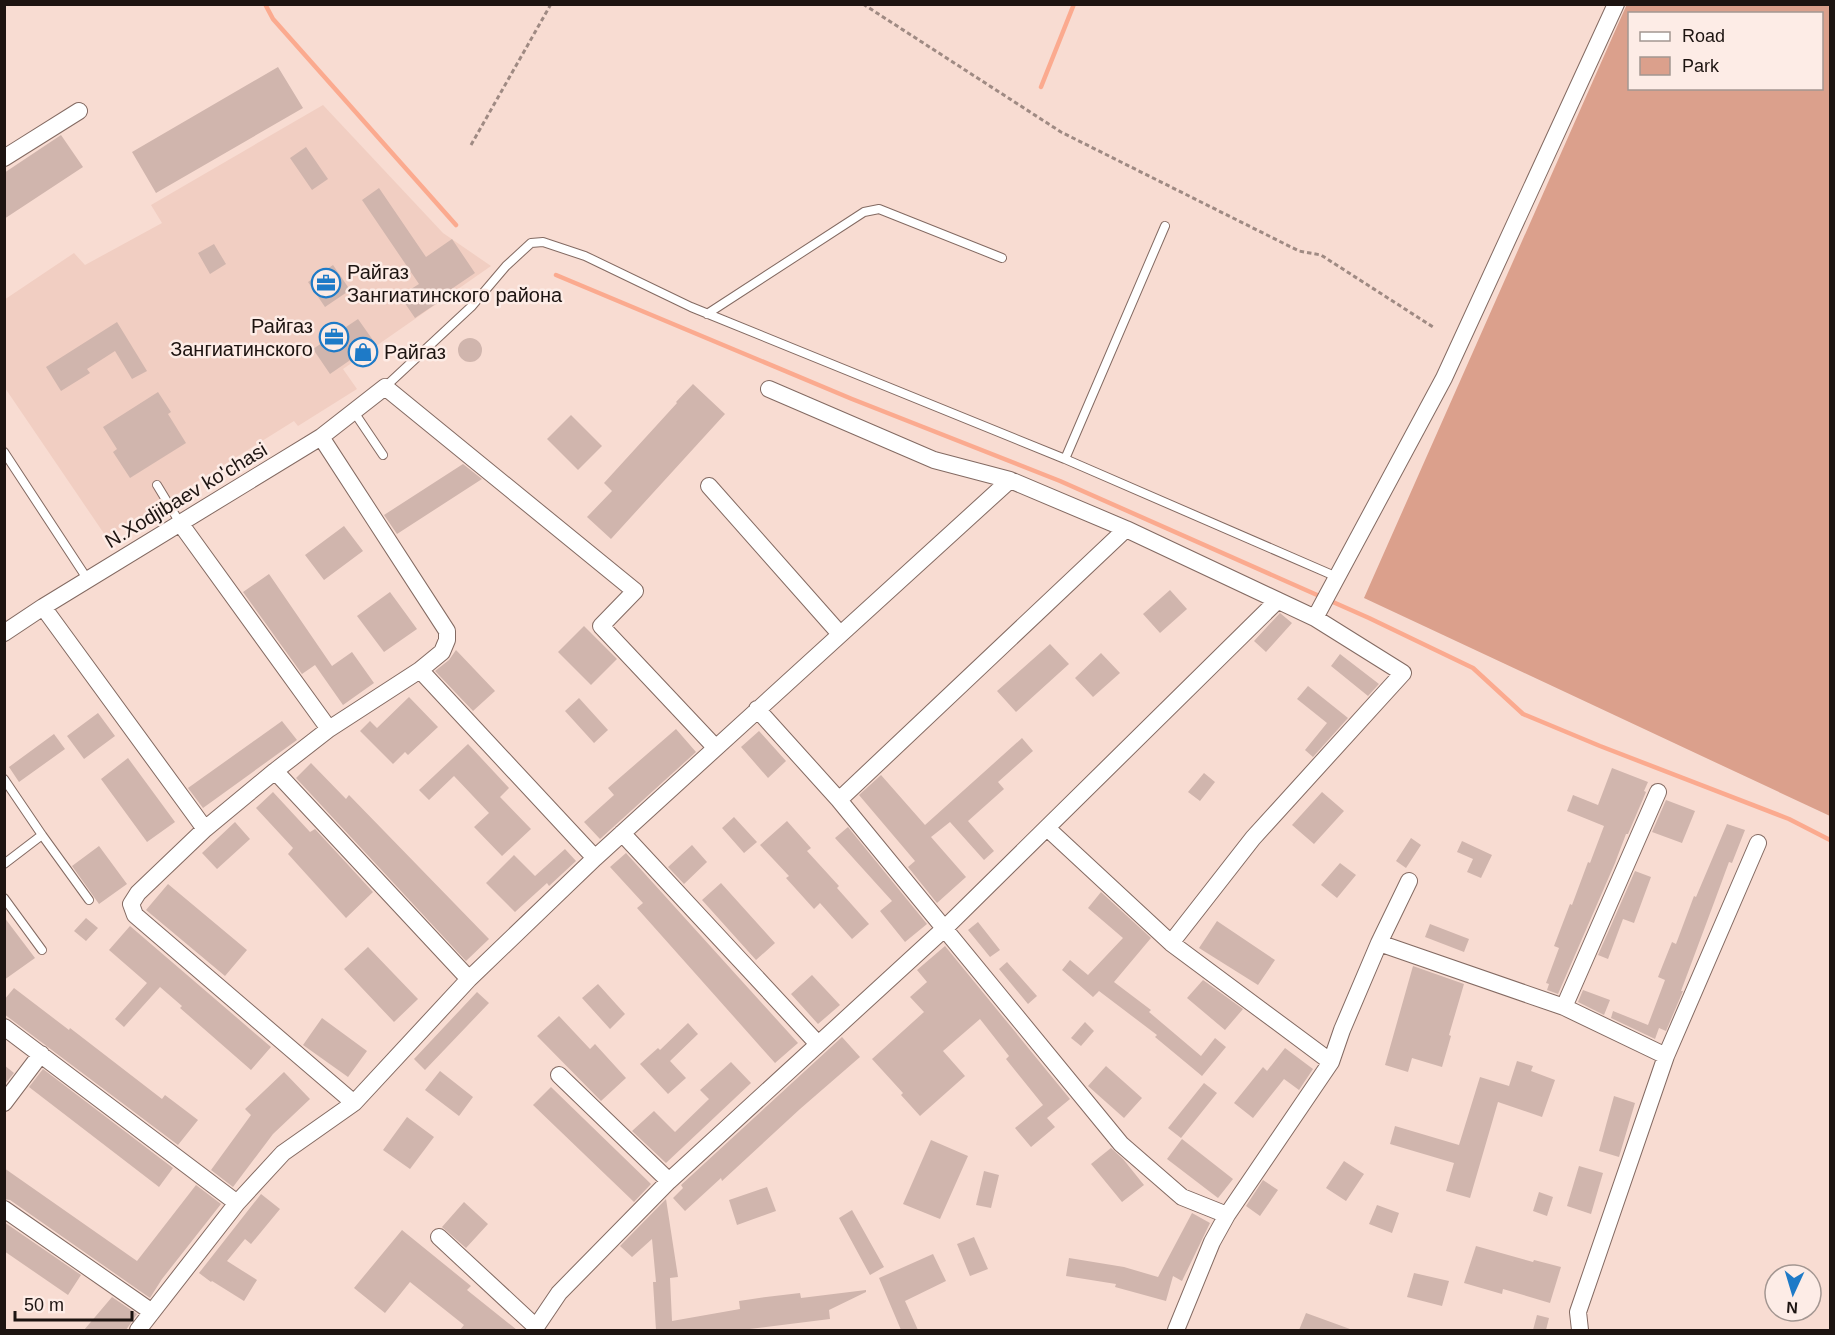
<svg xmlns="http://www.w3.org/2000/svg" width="1835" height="1335" viewBox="0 0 1835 1335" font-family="Helvetica,sans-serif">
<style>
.built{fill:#f1cec2}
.green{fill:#dba08c;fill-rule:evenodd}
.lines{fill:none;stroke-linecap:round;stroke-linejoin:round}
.stream{stroke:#fbaa8f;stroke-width:4.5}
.building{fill:#d0b5ad}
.lane-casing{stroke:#836a62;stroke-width:10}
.street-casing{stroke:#836a62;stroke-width:18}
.path{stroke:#9f8a83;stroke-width:3;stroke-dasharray:4.5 3;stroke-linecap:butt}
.lane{stroke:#fff;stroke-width:8}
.street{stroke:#fff;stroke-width:16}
.labels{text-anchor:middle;stroke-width:5;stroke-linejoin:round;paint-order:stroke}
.poi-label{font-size:20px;fill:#1d1411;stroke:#fdece6;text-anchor:start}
.street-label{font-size:20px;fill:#1d1411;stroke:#fdece6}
</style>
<rect width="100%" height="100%" fill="#f8dcd2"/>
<path class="built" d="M323,105L443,233L491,266L343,369L357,389L298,426L294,421L107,538L5,388L4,300L74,253L85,265L162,223L151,205Z"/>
<path class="green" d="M1627,4L1830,5V816L1364,598ZM1630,14H1822V88H1630Z"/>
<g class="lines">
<path class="stream" d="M265,4L273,19L456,225
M1041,87L1074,4
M556,275L852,399L1060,481L1369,618L1473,668L1523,714L1600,746L1789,819L1830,840"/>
</g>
<path class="building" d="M278,67L303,108L156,193L132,152Z
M61,135L83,167L4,219V173Z
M306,147L328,179L312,190L290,158Z
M379,188L426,257L452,239L475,273L450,290L452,293L415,318L400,296L419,284L362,200Z
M214,244L226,264L210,274L198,253Z
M333,265L350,290L325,307L308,282Z
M358,319L375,343L330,374L313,349Z
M117,322L147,371L132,379L115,351L87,369L90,373L61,391L46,367Z
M458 350a12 12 0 1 1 24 0a12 12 0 1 1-24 0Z
M693,384L725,414L611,539L587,517L612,491L604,483L677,403L676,402Z
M158,392L171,412L168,414L186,443L130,478L113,452L117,449L103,427Z
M571,415L602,446L578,470L547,439Z
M463,464L482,479L397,534L384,515Z
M344,526L363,551L324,580L305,555Z
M269,574L332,666L352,652L374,683L343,705L315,665L302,674L243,592Z
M1170,590L1187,609L1160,633L1143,614Z
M390,592L417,629L384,652L357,616Z
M1280,613L1292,623L1266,652L1254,641Z
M584,626L617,659L591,685L558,652Z
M1050,644L1069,664L1016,712L997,691Z
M456,650L495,691L473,711L435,671L449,660Z
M1101,653L1120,673L1093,697L1075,678Z
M1340,654L1379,684L1368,696L1331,666Z
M1308,686L1348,718L1313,757L1305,750L1327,723L1297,699Z
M409,697L438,727L408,755L405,752L393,764L360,731L370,721L377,728Z
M579,698L608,730L594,743L565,711Z
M98,713L115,736L84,759L67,736Z
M282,721L297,740L203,808L188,788Z
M676,729L696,752L600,839L584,822L614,795L608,788Z
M759,731L786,761L768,778L741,747Z
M54,734L65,749L19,782L9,767Z
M1022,738L1033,751L998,782L1004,789L968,821L994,851L984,860L950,822L931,837L966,877L937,903L908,867L915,861L859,795L881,775L925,825Z
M468,744L509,788L500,797L531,829L502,856L474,827L489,813L454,776L429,800L419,790Z
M128,758L175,822L147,842L101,779Z
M311,763L346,799L349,795L489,939L466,961L296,778Z
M1612,768L1648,782L1644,791L1646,792L1628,834H1626L1615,863L1558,994L1547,990L1549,984L1546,983L1559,948L1554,946L1570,904L1572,905L1588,862L1590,863L1604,826L1567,811L1573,795L1598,805Z
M1204,773L1215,782L1200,801L1188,792Z
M273,792L310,832L315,829L373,892L346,918L288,854L293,848L256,808Z
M1322,792L1344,811L1314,844L1292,825Z
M1666,800L1695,811L1682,843L1652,832Z
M734,817L757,842L744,853L722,828Z
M787,821L811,848L807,851L839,886L837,888L869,924L852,939L820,903L814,909L786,878L789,876L760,845Z
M235,822L250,839L217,869L202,853Z
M1727,824L1745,830L1732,863L1729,862L1715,900L1681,991H1683L1666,1031L1659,1028L1655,1039L1611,1018L1613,1011L1648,1025L1665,980L1658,977L1672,942L1676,944L1694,896L1696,897Z
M848,827L927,924L905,942L880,911L892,901L835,838Z
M1411,838L1421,845L1406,868L1396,861Z
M1462,841L1492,855L1481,878L1467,872L1473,859L1457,852Z
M692,845L707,862L684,884L668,867Z
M99,846L127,884L99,904L72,866Z
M565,849L576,861L549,886L547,883L515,912L486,883L514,855L535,876Z
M626,853L798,1043L775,1063L637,908L643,903L610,867Z
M1340,863L1356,875L1337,898L1321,885Z
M1635,871L1651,877L1634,923L1623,919L1608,959L1598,955Z
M721,883L775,943L756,960L702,900Z
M168,884L247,950L225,976L146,910Z
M1101,892L1151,938L1114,982L1151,1010L1149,1012L1201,1056L1215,1038L1226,1047L1202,1076L1155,1037L1157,1035L1099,991L1093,997L1062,970L1070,960L1088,975L1123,938L1088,908Z
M4,917L35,958L4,980Z
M86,918L98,928L86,941L74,931Z
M1217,921L1275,960L1258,985L1199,948Z
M978,922L1000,950L990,957L968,930Z
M1430,924L1469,939L1464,952L1425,937Z
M130,926L271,1047L251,1070L180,1008L182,1006L160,987L124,1027L115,1019L147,983L109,950Z
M945,946L1070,1099L1047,1118L1055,1127L1031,1147L1015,1128L1043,1105L1006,1059L1009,1056L980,1019L943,1051L965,1076L920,1116L901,1095L903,1093L872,1059L924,1012L910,997L927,982L917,970Z
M368,947L418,999L394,1022L344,969Z
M1007,962L1037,996L1028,1004L999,969Z
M1413,966L1464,984L1449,1035L1451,1036L1442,1067L1412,1058L1408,1072L1385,1065Z
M812,975L840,1005L818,1024L791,994Z
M1203,980L1243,1009L1225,1030L1187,998Z
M598,984L625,1014L610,1029L582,998Z
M14,988L69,1030L70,1028L162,1099L165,1095L198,1120L178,1145L4,1014V1000Z
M1583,990L1610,1000L1604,1015L1578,1002Z
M477,992L489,1003L425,1070L414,1059Z
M559,1016L590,1049L595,1044L626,1078L601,1101L537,1036Z
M322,1018L367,1051L348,1077L303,1045Z
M1085,1022L1094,1031L1081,1046L1071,1038Z
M688,1023L698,1034L670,1061L686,1078L668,1094L640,1064L658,1048L660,1050Z
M842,1037L860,1057L800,1109L722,1181L721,1178L685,1211L673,1198L683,1188L681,1185Z
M1285,1048L1313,1069L1299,1090L1284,1079L1253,1118L1234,1103L1263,1067L1267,1071Z
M1517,1061L1533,1066L1531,1071L1555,1080L1542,1117L1498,1102L1470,1198L1446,1191L1454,1163L1390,1144L1395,1126L1459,1145L1480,1077L1509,1086Z
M731,1062L751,1083L666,1163L632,1131L654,1111L675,1132L709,1099L700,1090Z
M4,1065L14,1073L4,1085Z
M1106,1066L1142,1098L1124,1118L1088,1086Z
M43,1069L173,1168L159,1187L29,1087Z
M440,1071L473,1097L459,1116L425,1090Z
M284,1072L310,1099L273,1134L233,1187L211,1170L251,1115L245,1109Z
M1204,1083L1217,1093L1181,1138L1168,1128Z
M551,1087L651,1184L634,1202L533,1105Z
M1614,1096L1635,1103L1619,1157L1599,1151Z
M407,1117L434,1137L410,1169L383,1150Z
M1182,1139L1233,1179L1218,1198L1167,1159Z
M931,1140L968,1156L940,1219L903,1204Z
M1111,1148L1123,1159L1144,1185L1122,1202L1091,1164Z
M1344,1161L1364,1174L1346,1201L1326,1188Z
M1579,1166L1603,1173L1591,1214L1567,1206Z
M4,1168L137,1261L196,1185L221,1204L162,1279L150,1298L10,1200L4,1199Z
M984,1171L999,1175L991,1208L976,1205Z
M1263,1180L1278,1190L1260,1216L1246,1206Z
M767,1187L776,1211L737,1225L729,1200Z
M1539,1192L1553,1197L1547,1216L1533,1211Z
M261,1194L280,1209L251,1244L245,1239L227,1261L257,1280L244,1301L212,1281L211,1282L199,1273Z
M666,1199L678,1277L670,1278L672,1321L740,1309L739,1301L766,1297L800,1293L801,1298L866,1290V1292L829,1310L830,1319L741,1330H656L653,1282H656L652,1239L632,1257L620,1246Z
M464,1202L488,1224L466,1248L442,1227Z
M1377,1205L1399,1213L1392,1233L1369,1224Z
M852,1210L884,1267L870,1275L839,1218Z
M1192,1213L1210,1223L1182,1281L1173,1276L1166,1301L1115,1287L1116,1284L1066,1276L1069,1258L1124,1267L1158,1277Z
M4,1222L81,1275L68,1295L4,1251Z
M402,1230L471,1286L467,1290L517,1330H460L464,1325L410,1282L385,1313L354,1288Z
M974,1237L988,1269L970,1276L957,1244Z
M1476,1246L1533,1262L1534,1260L1561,1267L1550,1303L1503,1289L1502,1294L1464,1283Z
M933,1254L946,1281L905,1301L918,1330H901L879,1278Z
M1414,1273L1449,1281L1442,1306L1407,1297Z
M112,1297L137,1314L126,1330H84Z
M1306,1313L1350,1329V1330H1299Z
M1537,1315L1549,1318L1546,1330H1533Z"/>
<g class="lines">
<g class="lane-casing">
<path id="lane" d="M707,314L864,212L879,209L1002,258
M385,387L472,306L506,266L531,243L543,242L585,256L691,307L1065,459L1337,577
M354,412L383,455
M4,452L88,580
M1065,459L1165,226
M157,485L180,523
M4,779L42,835L89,900
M4,864L42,835
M4,898L42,950"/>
</g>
<g class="street-casing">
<path id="street" d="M4,158L79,111
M769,389L934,460L1010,480L1126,529L1315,618L1403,673L1253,838L1171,943
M321,437L447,631V640L442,652L420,670L329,729L275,771L205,829L138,893L131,904L135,915L354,1103
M709,486L840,634
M180,523L329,729
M43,607L205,829
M1315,618L1444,378L1616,4
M4,633L43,607L321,437L385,387L635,591L601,626L715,747
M420,670L595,858
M757,709L839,800L1121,1144L1182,1197L1227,1215
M275,771L469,979
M839,800L1126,529
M1047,828L1171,943L1331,1062
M622,833L818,1044
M1379,943L1564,1007L1666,1056
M1564,1007L1658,792
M4,1027L237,1203
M559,1075L669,1181
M4,1103L41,1054
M4,1209L152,1312
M439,1237L536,1327
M138,1330L237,1203L283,1153L354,1103L469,979L595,858L1010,480
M534,1330L559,1293L669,1181L944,929L1277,601
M1176,1330L1212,1242L1227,1215L1331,1062L1342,1030L1379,943L1409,881
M1580,1330L1578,1312L1666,1056L1758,843"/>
</g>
<path class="path" d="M863,4L1061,132L1299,251L1321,255L1433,327
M471,145L551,4"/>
<use href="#lane" class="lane"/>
<use href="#street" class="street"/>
</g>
<defs>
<g id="office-ring" transform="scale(1.5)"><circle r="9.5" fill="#fdece6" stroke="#1e7ac7" stroke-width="1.5"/><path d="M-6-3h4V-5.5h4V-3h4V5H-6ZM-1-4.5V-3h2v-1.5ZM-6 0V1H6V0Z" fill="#1e7ac7"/></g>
<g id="shop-ring" transform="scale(1.5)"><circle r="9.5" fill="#fdece6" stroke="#1e7ac7" stroke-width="1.5"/><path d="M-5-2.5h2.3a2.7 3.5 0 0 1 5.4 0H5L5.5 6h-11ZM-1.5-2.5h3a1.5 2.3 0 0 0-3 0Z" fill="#1e7ac7"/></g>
</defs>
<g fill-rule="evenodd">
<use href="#office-ring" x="326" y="283"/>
<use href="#office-ring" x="334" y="337"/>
<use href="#shop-ring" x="363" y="352"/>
</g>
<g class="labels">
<g class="poi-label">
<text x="347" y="279">Райгаз<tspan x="347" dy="23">Зангиатинского района</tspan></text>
<text x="313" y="333" text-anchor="end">Райгаз<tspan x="313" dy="23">Зангиатинского</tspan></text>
<text x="384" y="359">Райгаз</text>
</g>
<g class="street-label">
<text transform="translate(186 495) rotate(-31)" y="7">N.Xodjibaev ko'chasi</text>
</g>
</g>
<rect width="1835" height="1335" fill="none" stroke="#1d1411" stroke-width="12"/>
<rect x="1628" y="12" width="195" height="78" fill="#fdece6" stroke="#a39691" stroke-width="1.5"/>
<rect x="1640" y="32" width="30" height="9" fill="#ffffff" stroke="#a39691" stroke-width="1.5"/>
<text x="1682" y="42" font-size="18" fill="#1d1411">Road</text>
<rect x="1640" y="57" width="30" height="18" fill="#dba08c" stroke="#a39691" stroke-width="1.5"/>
<text x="1682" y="72" font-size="18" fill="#1d1411">Park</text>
<g transform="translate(1793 1293) rotate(184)"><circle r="28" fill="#fdece6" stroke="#a39691" stroke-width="1.5"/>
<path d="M0-4.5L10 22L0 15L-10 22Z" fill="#1e7ac7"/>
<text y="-9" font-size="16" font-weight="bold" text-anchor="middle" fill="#1d1411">N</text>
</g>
<path d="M15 1311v9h117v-9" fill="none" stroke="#1d1411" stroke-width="3"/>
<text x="24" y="1311" font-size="18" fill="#1d1411" stroke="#fdece6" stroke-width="4.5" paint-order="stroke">50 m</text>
</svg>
